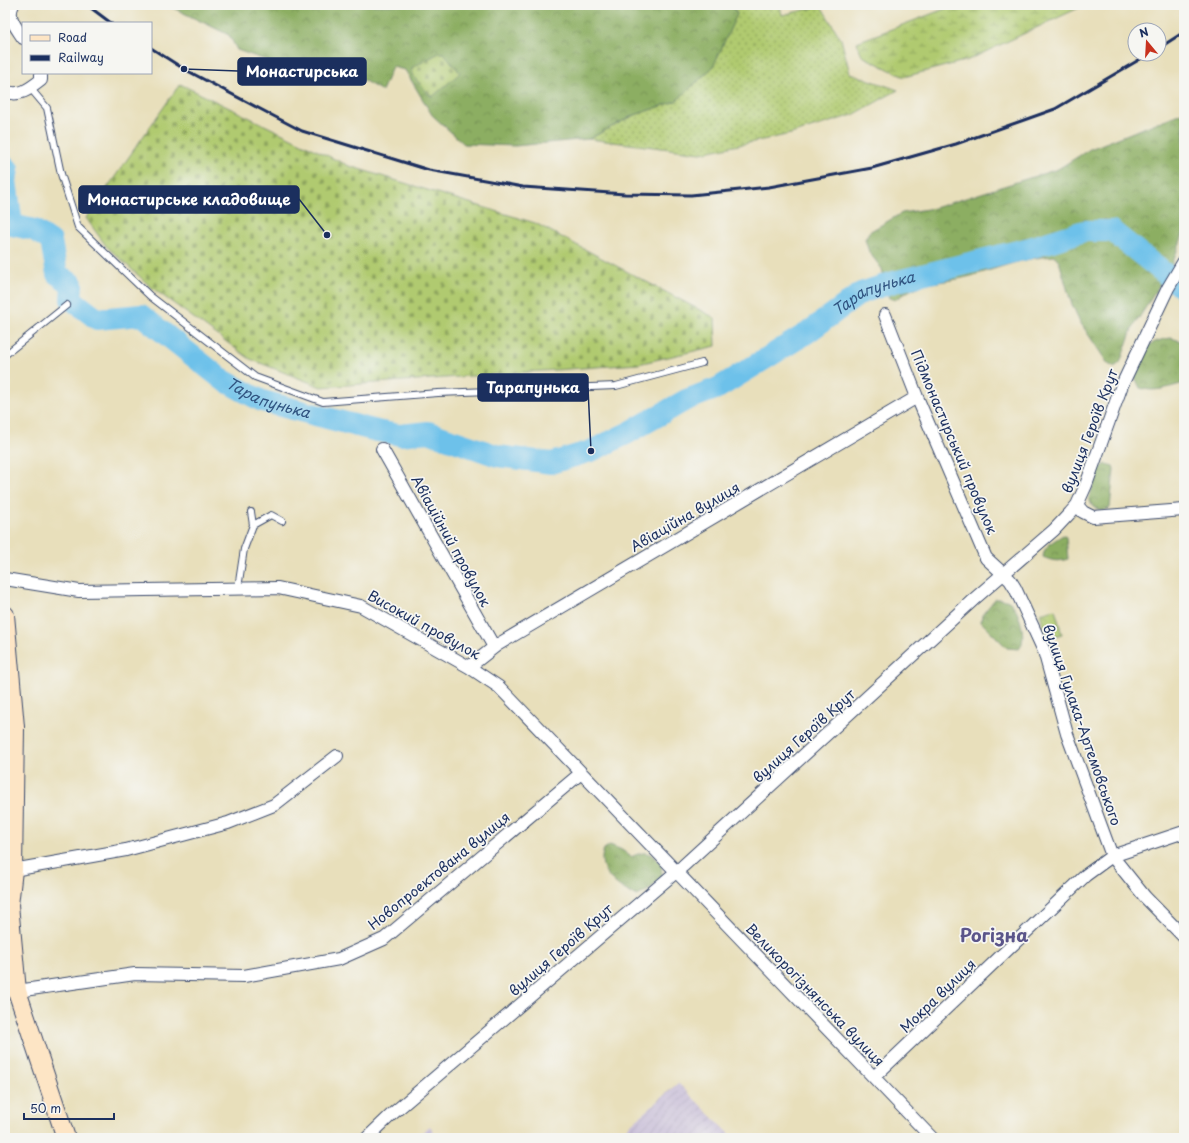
<svg xmlns="http://www.w3.org/2000/svg" width="1189" height="1143" viewBox="0 0 1189 1143" font-family="'Playpen Sans',sans-serif">
<style>
.industrial{fill:url(#industrial-furrows)}
.grass{fill:url(#grass-dots);stroke:#667c66}
.forest{fill:url(#forest-crowns);stroke:#546e60}
.wetland{fill:url(#wetland-marsh);stroke:#667c66}
.cemetery{fill:url(#cemetery-stones);stroke:#667c66}
.park{fill:url(#park-crowns);stroke:#667c66}
.lines{fill:none;stroke-linecap:round;stroke-linejoin:round}
.river{stroke:#6dc1ea;stroke-width:22}
.lane-casing{stroke:#3a496c;stroke-width:8}
.street-casing{stroke:#3a496c;stroke-width:14}
.secondary-casing{stroke:#3a496c;stroke-width:20}
.lane{stroke:#fff;stroke-width:6}
.street{stroke:#fff;stroke-width:12}
.secondary{stroke:#fde5c5;stroke-width:18}
.rail{stroke:#1b2f5e;stroke-width:3}
.labels{text-anchor:middle;stroke-width:3.5;stroke-linejoin:round;paint-order:stroke}
.street-label{font-size:14px;fill:#1b2f5e;stroke:#f6f6f2}
.water-label{font-size:15px;font-style:italic;fill:#305481;stroke:#f6f6f2}
.district-label{font-size:18px;font-weight:bold;fill:#5b558a;stroke:#f6f6f2}
.leader{fill:none;stroke:#1b2f5e;stroke-width:1.5}
.callout-dot{fill:#1b2f5e;stroke:#f6f6f2;stroke-width:1.5}
.callout{fill:#1b2f5e;stroke:#1b2f5e;stroke-width:1.5}
.callout-label{font-size:15px;text-anchor:middle;font-weight:bold;fill:#fff}
</style>
<defs>
<pattern id="industrial-furrows" width="10" height="10" patternUnits="userSpaceOnUse"><rect width="10" height="10" fill="#c9bfd8"/><path d="M-1 1l2-2M0 10L10 0M9 11l2-2" fill="none" stroke="#aca4bc"/></pattern>
<pattern id="grass-dots" width="8" height="8" patternUnits="userSpaceOnUse"><rect width="8" height="8" fill="#b0ca6f"/><path d="M2 2h.1M6 6h.1" fill="none" stroke="#8ea45e" stroke-width="1.8" stroke-linecap="round"/></pattern>
<pattern id="forest-crowns" width="20" height="18" patternUnits="userSpaceOnUse"><rect width="20" height="18" fill="#8cae62"/><path d="M2 6a3 3 0 1 1 6 0M12 15a3 3 0 1 1 6 0" fill="none" stroke="#728e54"/></pattern>
<pattern id="wetland-marsh" width="20" height="14" patternUnits="userSpaceOnUse"><rect width="20" height="14" fill="#b0ca6f"/><path d="M1 5h8M5 5V1M11 12h8M15 12V8" fill="none" stroke="#8ea45e"/></pattern>
<pattern id="cemetery-stones" width="16" height="16" patternUnits="userSpaceOnUse"><rect width="16" height="16" fill="#b0ca6f"/><path d="M2 7V4a2 2 0 0 1 4 0v3zM10 15v-3a2 2 0 0 1 4 0v3z" fill="#8ea45e"/></pattern>
<pattern id="park-crowns" width="20" height="18" patternUnits="userSpaceOnUse"><rect width="20" height="18" fill="#b0ca6f"/><path d="M2 6a3 3 0 1 1 6 0M12 15a3 3 0 1 1 6 0" fill="none" stroke="#8ea45e"/></pattern>
</defs>
<rect width="100%" height="100%" fill="#f6f6f2"/>
<filter id="ink" filterUnits="userSpaceOnUse"><feTurbulence type="fractalNoise" baseFrequency=".025" numOctaves="2"/><feDisplacementMap in="SourceGraphic" scale="8" xChannelSelector="R" yChannelSelector="G"/><feConvolveMatrix kernelMatrix="1 2 1 2 8 2 1 2 1" color-interpolation-filters="sRGB"/></filter>
<filter id="wash" filterUnits="userSpaceOnUse"><feTurbulence type="fractalNoise" baseFrequency=".012" numOctaves="4" result="noise"/><feDisplacementMap in="SourceGraphic" scale="16" xChannelSelector="R" yChannelSelector="G"/><feGaussianBlur stdDeviation="0.9" result="paint"/><feColorMatrix in="noise" values="0 0 0 0 0 0 0 0 0 0 0 0 0 0 0 0 0 1.4 0 .05"/><feComposite in="paint" operator="in"/></filter>
<g filter="url(#wash)">
<rect width="100%" height="100%" fill="#e8dfbb"/>
<path class="industrial" d="M678,1083L734,1138H615Z
M430,1126L438,1138H415Z"/>
<path class="grass" d="M731,5H780L782,15L821,6L841,39L850,73L898,90L853,115L791,134L701,153L589,139L632,116L676,101L737,14Z"/>
<path class="forest" d="M167,5H731L737,14L713,67L676,101L632,116L589,139L515,146L464,144L432,115L405,70L392,67L382,91L351,73L271,62L237,50L229,35Z
M1184,112V232L1171,267L1132,329L1120,363L1114,367L1108,364L1080,322L1071,302L1059,261L1055,256C1025,257 999,268 971,276C941,284 922,279 895,300L889,298L882,269L869,252L865,239L869,232L902,213L934,208L1058,169L1090,149Z
M1171,338L1184,342V383C1170,387 1154,393 1140,388L1134,375C1141,351 1144,342 1171,338Z
M1106,464L1113,466L1114,469L1110,508L1103,511L1093,507L1089,498L1098,470Z
M1063,535L1066,537L1068,559C1058,562 1052,561 1043,557C1044,545 1054,541 1063,535Z
M995,599C1001,599 1005,599 1010,602C1019,610 1028,639 1019,649L1007,648L981,622L982,615Z
M610,845L622,850L631,857C646,850 650,852 661,864L662,875L650,889L637,896C618,888 595,871 604,849Z"/>
<path class="wetland" d="M955,5H1085L968,60L904,77L862,56L857,42Z"/>
<path class="cemetery" d="M439,53H444L460,73L432,97L412,75V68Z
M180,84L349,166L535,223L715,318L716,346L638,364L321,387L250,359L151,287L106,246L86,218Z"/>
<path class="park" d="M1055,609L1062,634L1047,638L1040,613Z"/>
<g class="lines">
<path class="river" id="s1" d="M5,166L8,169L6,180L12,225L34,230L51,241L57,274L72,284L71,299L97,319L141,315L223,380L262,401L377,431L400,435L428,432L498,456L551,463L591,451L628,433L686,400L718,388L807,333L861,293L894,282L1030,248L1084,231H1112L1184,289"/>
</g>
</g>
<g filter="url(#ink)">
<g class="lines">
<g class="lane-casing">
<path id="lane" d="M31,89L47,108L61,174L78,227L150,296L255,377L323,402L438,393L616,386L702,363
M5,355L67,305
M253,525L271,515L282,521
M238,588L244,549L253,525L251,512"/>
</g>
<g class="street-casing">
<path id="street" d="M13,5C6,17 17,28 23,38
M5,90C17,99 31,88 41,80V73
M885,315L917,397L986,558L1010,580L1015,588L1044,651L1067,734L1112,856L1145,897L1184,937
M382,449L494,647
M1077,505L1083,512L1093,517L1184,510
M5,579L79,591L278,588L361,606L469,667L499,687L932,1138
M469,667L497,645L917,397
M13,870L126,850L228,823L274,805L337,756
M17,991L135,974L244,976L339,959L384,939L581,773
M874,1077L1086,875L1112,856L1184,832
M367,1138L391,1115L683,866L973,600L1054,530L1070,513L1077,505L1086,485L1122,385L1168,288L1184,261"/>
</g>
<g class="secondary-casing">
<path id="secondary" d="M5,615L15,727L13,870L9,905L17,991L66,1138"/>
</g>
<use href="#lane" class="lane"/>
<use href="#street" class="street"/>
<use href="#secondary" class="secondary"/>
<path class="rail" d="M87,5L111,23
M151,48L184,69L302,131L429,170L523,187L625,194L691,195L769,187L872,168L956,144L1055,109L1149,54
M1159,48L1184,32"/>
</g>
</g>
<g class="labels">
<g class="street-label">
<text transform="translate(1090 431) rotate(-69)" y="5">вулиця Героїв Крут</text>
<text transform="translate(954 442) rotate(67)" y="5">Підмонастирський провулок</text>
<text transform="translate(685 517) rotate(-30)" y="5">Авіаційна вулиця</text>
<text transform="translate(451 541) rotate(61)" y="5">Авіаційний провулок</text>
<text transform="translate(424 625) rotate(29)" y="5">Високий провулок</text>
<text transform="translate(1082 725) rotate(71)" y="5">вулиця Гулака-Артемовського</text>
<text transform="translate(804 736) rotate(-42)" y="5">вулиця Героїв Крут</text>
<text transform="translate(439 871) rotate(-39)" y="5">Новопроектована вулиця</text>
<text transform="translate(561 950) rotate(-41)" y="5">вулиця Героїв Крут</text>
<text transform="translate(815 995) rotate(46)" y="5">Великорогізнянська вулиця</text>
<text transform="translate(938 996) rotate(-44)" y="5">Мокра вулиця</text>
</g>
<g class="water-label">
<text dy="5" stroke="none"><textPath href="#s1" startOffset="1061">Тарапунька</textPath></text>
<text dy="5" stroke="none"><textPath href="#s1" startOffset="401">Тарапунька</textPath></text>
</g>
<g class="district-label">
<text x="994" y="942">Рогізна</text>
</g>
</g>
<path class="leader" d="M184 69L238 71M327 235L299 199M591 451L588 388"/>
<g class="callout-dot">
<circle cx="184" cy="69" r="4"/>
<circle cx="327" cy="235" r="4"/>
<circle cx="591" cy="451" r="4"/>
</g>
<g class="callout">
<rect x="238" y="58" width="128" height="27" rx="4"/>
<rect x="79" y="186" width="220" height="27" rx="4"/>
<rect x="478" y="374" width="110" height="27" rx="4"/>
</g>
<g class="callout-label">
<text x="302" y="77">Монастирська</text>
<text x="189" y="205">Монастирське кладовище</text>
<text x="533" y="393">Тарапунька</text>
</g>
<rect width="1189" height="1143" fill="none" stroke="#f6f6f2" stroke-width="20"/>
<rect x="22" y="22" width="130" height="52" fill="#f6f6f2" stroke="#9ea6b7"/>
<rect x="30" y="35" width="20" height="6" fill="#fde5c5" stroke="#9ea6b7"/>
<text x="58" y="42" font-size="12" fill="#1b2f5e">Road</text>
<rect x="30" y="55" width="20" height="6" fill="#1b2f5e" stroke="#9ea6b7"/>
<text x="58" y="62" font-size="12" fill="#1b2f5e">Railway</text>
<g transform="translate(1147 42) rotate(342)"><circle r="19" fill="#f6f6f2" stroke="#9ea6b7"/>
<path d="M0-3L7 15L0 10L-7 15Z" fill="#c8321e"/>
<text y="-6" font-size="11" font-weight="bold" text-anchor="middle" fill="#1b2f5e">N</text>
</g>
<path d="M24 1113v6h90v-6" fill="none" stroke="#1b2f5e" stroke-width="2"/>
<text x="30" y="1113" font-size="12" fill="#1b2f5e" stroke="#f6f6f2" stroke-width="3" paint-order="stroke">50 m</text>
</svg>
